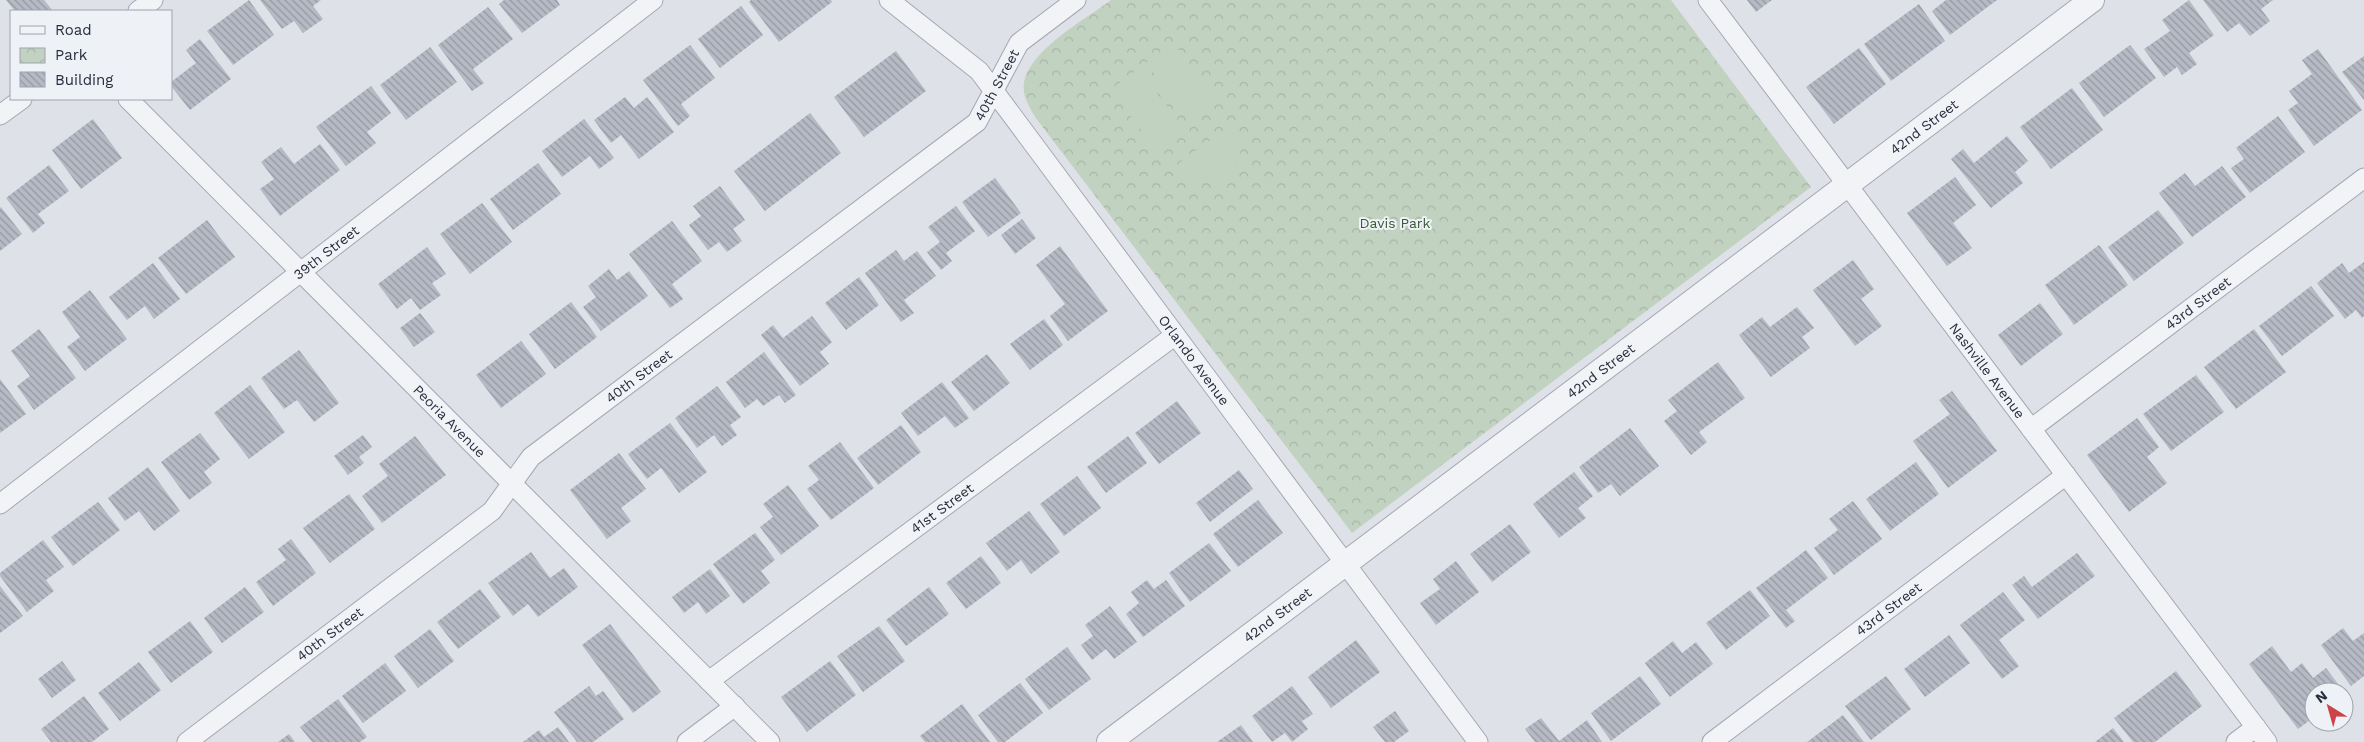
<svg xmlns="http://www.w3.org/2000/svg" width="2364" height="742" viewBox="0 0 2364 742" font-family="'Work Sans',sans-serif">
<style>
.park{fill:url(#park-crowns)}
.garden{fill:#c2d2c0}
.building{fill:url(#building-back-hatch)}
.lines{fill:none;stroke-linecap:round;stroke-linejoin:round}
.minor-casing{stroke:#a4a8b2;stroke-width:21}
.tertiary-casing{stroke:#a4a8b2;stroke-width:26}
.minor{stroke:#f2f3f6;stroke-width:19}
.tertiary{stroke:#f2f3f6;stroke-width:24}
.labels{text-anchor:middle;stroke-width:4;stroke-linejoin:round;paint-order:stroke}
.street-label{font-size:14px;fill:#282e3f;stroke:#eef1f6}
.park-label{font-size:14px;fill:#385b35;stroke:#eef1f6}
</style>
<defs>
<pattern id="park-crowns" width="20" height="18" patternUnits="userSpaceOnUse" patternTransform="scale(1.25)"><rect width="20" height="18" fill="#c2d2c0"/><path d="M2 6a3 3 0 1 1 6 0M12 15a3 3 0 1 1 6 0" fill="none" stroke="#a7b5a6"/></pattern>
<pattern id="building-back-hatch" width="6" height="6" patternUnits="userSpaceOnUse" patternTransform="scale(1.25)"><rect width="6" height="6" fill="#b6bac5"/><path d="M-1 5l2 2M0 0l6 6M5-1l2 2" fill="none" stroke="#9498a1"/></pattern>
</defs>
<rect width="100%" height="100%" fill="#dfe1e8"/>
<path class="park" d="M1111,0H1671L1811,187L1352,533L1035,117C1031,110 1025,100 1024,92C1019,55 1085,20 1111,0Z"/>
<path class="garden" d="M1173,42L1219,102L1192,123L1146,63Z
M1138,69L1184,128L1156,149L1110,90Z
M1234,122C1245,141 1243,159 1227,175L1205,144Z
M1204,144L1226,175C1208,186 1187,185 1173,168Z"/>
<path class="building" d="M6,0H44L53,11H15Z
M249,0L274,35L233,65L207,31Z
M260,0H321L313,6L323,19L303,33L294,21L282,29Z
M504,0H557L560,5L522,33L499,4Z
M751,0H831L832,2L779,42L749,2Z
M1747,0H1772L1756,12Z
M1946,0H1997L1950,35L1932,11Z
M2189,0L2214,35L2189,53L2197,64L2182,75L2177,67L2164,77L2144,49L2170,31L2162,20Z
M2203,0H2273L2261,9L2270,21L2250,36L2239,23L2227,32Z
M1919,4L1945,41L1891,81L1864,44Z
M741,6L763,35L720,68L698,39Z
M488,7L513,39L473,69L484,83L472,91L438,45Z
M200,39L231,79L190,110L171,86V82L196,63L186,50Z
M690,45L715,78L681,104L690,116L678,126L643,80Z
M2130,45L2156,78L2104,117L2079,83Z
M430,47L457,82L406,120L380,85Z
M1859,48L1886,84L1834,124L1806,87Z
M2318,49L2362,110L2314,146L2288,110L2298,103L2289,91L2312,74L2302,60Z
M896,51L926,91L864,137L834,97Z
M2364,56V100L2342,72Z
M371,86L391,113L367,132L376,143L346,166L316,127Z
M2072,88L2103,130L2051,169L2020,127Z
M625,97L634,108L647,97L674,132L639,159L621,135L611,143L594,120Z
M810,113L841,153L765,211L734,171Z
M2278,116L2305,152L2250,193L2231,168L2244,159L2236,148Z
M93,119L122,158L81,189L52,150Z
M584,119L614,158L599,169L590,156L562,177L542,151Z
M2007,136L2028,161L2015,172L2023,183L1991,208L1951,159L1963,149L1974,163Z
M320,144L340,170L280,216L260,189L274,179L261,162L281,147L294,164Z
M538,163L561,194L513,230L490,199Z
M49,165L69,191L38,214L45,223L33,233L6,198Z
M2222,166L2246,197L2192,237L2159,193L2185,173L2195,186Z
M1955,177L1976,205L1953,223L1972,248L1947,266L1907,213Z
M995,178L1021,213L988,237L962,202Z
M720,186L745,220L733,229L742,241L727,252L719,242L708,250L689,225L701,216L693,206Z
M482,203L512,242L470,274L440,234Z
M956,206L975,231L946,253L952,261L941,270L927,252L940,242L928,227Z
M1,207L22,234L0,251V208Z
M2158,210L2184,243L2134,281L2108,247Z
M1022,219L1036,238L1015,254L1001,235Z
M207,220L235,257L186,294L158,258Z
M672,221L702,261L672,284L683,299L670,308L629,254Z
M2099,245L2128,285L2074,325L2045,285Z
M1060,246L1108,311L1068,341L1050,316L1065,304L1036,265Z
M427,247L446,274L432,283L441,295L420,310L411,298L397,309L378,284Z
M896,250L904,261L917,251L936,276L904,300L914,313L901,322L865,273Z
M1853,260L1874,289L1861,299L1882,326L1855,346L1813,290Z
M2364,262V316L2362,318L2356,310L2345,319L2317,283L2342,263L2349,273Z
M153,263L180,299L154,319L145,306L127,320L109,297Z
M609,269L617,280L629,271L648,296L601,331L583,307L596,297L588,286Z
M859,277L879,305L846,330L825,303Z
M2311,286L2334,316L2282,356L2259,326Z
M90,290L127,339L85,371L67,347L80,337L62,312Z
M571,302L597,337L555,369L529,334Z
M2040,303L2063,334L2021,366L1998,335Z
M1797,307L1814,328L1802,337L1810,348L1771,377L1739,335L1762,317L1770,327Z
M420,313L435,332L414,347L400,328Z
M812,316L832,342L820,352L829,364L800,386L761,335L773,325L783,338Z
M1044,319L1063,345L1030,370L1010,344Z
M39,329L76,378L34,410L17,386L30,376L11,351Z
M2254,329L2286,372L2236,409L2204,367Z
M521,341L546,374L501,408L476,375Z
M299,350L339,403L314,422L297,400L284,409L261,378Z
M764,352L796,395L785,403L779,395L763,406L757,399L745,408L726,382Z
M987,354L1010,383L974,411L951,382Z
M1718,362L1745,398L1699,432L1707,442L1691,455L1664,421L1677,411L1668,400Z
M2196,375L2224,412L2171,451L2143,414Z
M0,379L26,414L0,433Z
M942,382L969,418L955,428L945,416L918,436L901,413Z
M250,385L285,432L249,459L214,413Z
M717,386L741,417L730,425L737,435L722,446L714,435L697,448L675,418Z
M1952,391L1997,451L1948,488L1913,441L1950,414L1939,400Z
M1177,401L1201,433L1159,464L1135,433Z
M2137,418L2159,447L2147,457L2167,483L2129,512L2087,455Z
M670,423L707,472L679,493L661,468L647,479L628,454Z
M901,425L921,452L878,485L857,458Z
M1630,428L1659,466L1620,496L1611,484L1598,493L1579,467Z
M200,433L220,459L204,472L212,483L189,500L161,462Z
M363,435L372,447L359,457L364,463L348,475L334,456Z
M415,436L446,475L382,523L362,496L388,476L379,464Z
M1128,436L1147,463L1106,493L1087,467Z
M840,442L874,488L831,520L807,489L819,480L808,466Z
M619,453L646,489L621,508L631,521L607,539L570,490Z
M1916,462L1939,494L1890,531L1866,499Z
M148,467L180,511L154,531L139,511L125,521L108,498Z
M1239,470L1253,489L1210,522L1196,503Z
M1574,472L1593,496L1578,508L1586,518L1559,538L1533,504Z
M1077,476L1101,508L1064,536L1040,504Z
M788,485L819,526L781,555L760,527L773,517L763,504Z
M349,494L375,529L330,563L303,528Z
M1258,500L1283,533L1238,567L1213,534Z
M1853,501L1882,539L1834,575L1814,548L1838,530L1829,519Z
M98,502L120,530L73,566L51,537Z
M1029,511L1060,552L1031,574L1021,560L1007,571L986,543Z
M1510,524L1531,552L1492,582L1470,554Z
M755,533L775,560L761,571L770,583L743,604L713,564Z
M291,539L316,573L273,606L256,582L286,560L278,549Z
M43,540L64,567L46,580L54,591L27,612L0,576V573Z
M1209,543L1231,571L1190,602L1169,573Z
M1806,550L1828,578L1786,610L1795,621L1786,628L1756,588Z
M531,552L550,578L564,568L578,587L538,617L528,604L513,616L488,583Z
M2077,553L2095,576L2038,619L2012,585L2024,576L2032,587Z
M981,556L1001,583L966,609L946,583Z
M1456,561L1479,592L1436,625L1420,603L1440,589L1433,579Z
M710,569L730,596L706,614L698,602L684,613L672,597Z
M1147,580L1154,589L1166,580L1185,606L1143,637L1126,614L1139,603L1131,592Z
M0,586L23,616L0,633Z
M245,587L264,612L222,643L204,618Z
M929,587L949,614L906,646L886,620Z
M480,589L501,617L458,649L437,622Z
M1750,590L1770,616L1726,650L1706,623Z
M2003,592L2025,620L1999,640L2019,666L2002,679L1960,625Z
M1110,606L1137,642L1114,659L1106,649L1092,660L1081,645L1093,636L1085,625Z
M190,621L213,652L171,683L148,652Z
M610,624L661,692L633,713L582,645Z
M879,626L905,661L863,692L837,656Z
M2343,628L2353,641L2364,633V676L2351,686L2321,645Z
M430,629L454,661L418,688L394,656Z
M1949,635L1970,663L1925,697L1904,669Z
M1356,640L1380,672L1331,708L1308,677Z
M1673,641L1682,653L1696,642L1713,664L1670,697L1645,663Z
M2272,646L2291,672L2302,663L2313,678L2326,668L2344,692H2314V717L2298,729L2249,664Z
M1067,647L1091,679L1049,710L1025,679Z
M62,661L76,680L52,698L38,679Z
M830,661L856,695L807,732L781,697Z
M139,662L161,690L120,721L98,693Z
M385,663L406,691L363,723L342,696Z
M2176,671L2202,706L2155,742H2133L2114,718Z
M1640,676L1661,704L1611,741L1591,713Z
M1886,676L1911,709L1871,740L1845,706Z
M1020,683L1043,713L1005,742H998L978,715Z
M589,686L596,696L603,691L624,719L593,742H577L554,712Z
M1292,686L1313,714L1302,721L1308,729L1292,742L1285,733L1272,742L1252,716Z
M84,696L109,729L92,742H51L41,729Z
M338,699L367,737L360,742H312L300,727Z
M962,704L990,742H925L920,736Z
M1395,711L1409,731L1394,742H1385L1373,727Z
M1843,715L1864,742H1807Z
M1541,718L1559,741L1587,720L1602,742H1535L1525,729Z
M1241,725L1253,742H1217Z
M558,727L569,742H523L539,730L544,737Z
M2113,728L2124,742H2095Z
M289,734L295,742H278Z"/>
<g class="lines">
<g class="minor-casing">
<g id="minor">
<path id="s1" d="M889,0L979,71L1478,742"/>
<path id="s2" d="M1708,0L2267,742"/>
<path d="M138,11L153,0"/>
<path id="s3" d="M128,99L770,742"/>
<path d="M0,115L22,99"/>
<path id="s4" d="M2031,429L2364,178"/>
<path id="s5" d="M0,504L653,0"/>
<path id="s6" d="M709,681L1174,336"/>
<path id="s7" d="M187,742L492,511L531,457L977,122L1019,43L1076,0"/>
<path d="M687,742L735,706"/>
<path id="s8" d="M1712,742L2066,475"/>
<path d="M2236,742L2256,727"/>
</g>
</g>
<g class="tertiary-casing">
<g id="tertiary">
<path id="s9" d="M1109,742L2092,0"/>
</g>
</g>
<use href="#minor" class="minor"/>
<use href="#tertiary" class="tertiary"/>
</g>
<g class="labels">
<g class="street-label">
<text dy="5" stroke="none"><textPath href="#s7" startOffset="1049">40th Street</textPath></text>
<text dy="5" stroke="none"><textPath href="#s9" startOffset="1021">42nd Street</textPath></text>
<text dy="5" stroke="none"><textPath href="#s5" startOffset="412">39th Street</textPath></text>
<text dy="5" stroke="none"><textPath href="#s4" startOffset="209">43rd Street</textPath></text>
<text dy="5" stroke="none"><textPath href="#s1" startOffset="475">Orlando Avenue</textPath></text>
<text dy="5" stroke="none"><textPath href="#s9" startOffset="616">42nd Street</textPath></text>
<text dy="5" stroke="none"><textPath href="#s2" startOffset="464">Nashville Avenue</textPath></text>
<text dy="5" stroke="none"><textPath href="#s7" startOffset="584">40th Street</textPath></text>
<text dy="5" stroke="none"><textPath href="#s3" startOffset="455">Peoria Avenue</textPath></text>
<text dy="5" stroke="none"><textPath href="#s6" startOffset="290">41st Street</textPath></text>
<text dy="5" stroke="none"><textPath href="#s8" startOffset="221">43rd Street</textPath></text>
<text dy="5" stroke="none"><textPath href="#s9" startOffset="211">42nd Street</textPath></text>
<text dy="5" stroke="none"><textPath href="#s7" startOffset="179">40th Street</textPath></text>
</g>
<g class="park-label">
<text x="1395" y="228">Davis Park</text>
</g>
</g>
<rect x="10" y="10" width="162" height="90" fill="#eef1f6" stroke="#9fa3ad"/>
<rect x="20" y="26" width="25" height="8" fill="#f2f3f6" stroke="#9fa3ad"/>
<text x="55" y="35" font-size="15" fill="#282e3f">Road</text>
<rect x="20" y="48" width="25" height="15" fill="url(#park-crowns)" stroke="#9fa3ad"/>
<text x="55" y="60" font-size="15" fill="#282e3f">Park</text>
<rect x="20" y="72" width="25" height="15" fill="url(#building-back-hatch)" stroke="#9fa3ad"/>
<text x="55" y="85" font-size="15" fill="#282e3f">Building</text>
<g transform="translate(2329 707) rotate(323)"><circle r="24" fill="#eef1f6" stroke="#9fa3ad"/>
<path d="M0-4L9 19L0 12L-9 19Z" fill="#cd4448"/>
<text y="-8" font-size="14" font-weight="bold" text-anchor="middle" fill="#282e3f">N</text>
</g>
</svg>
